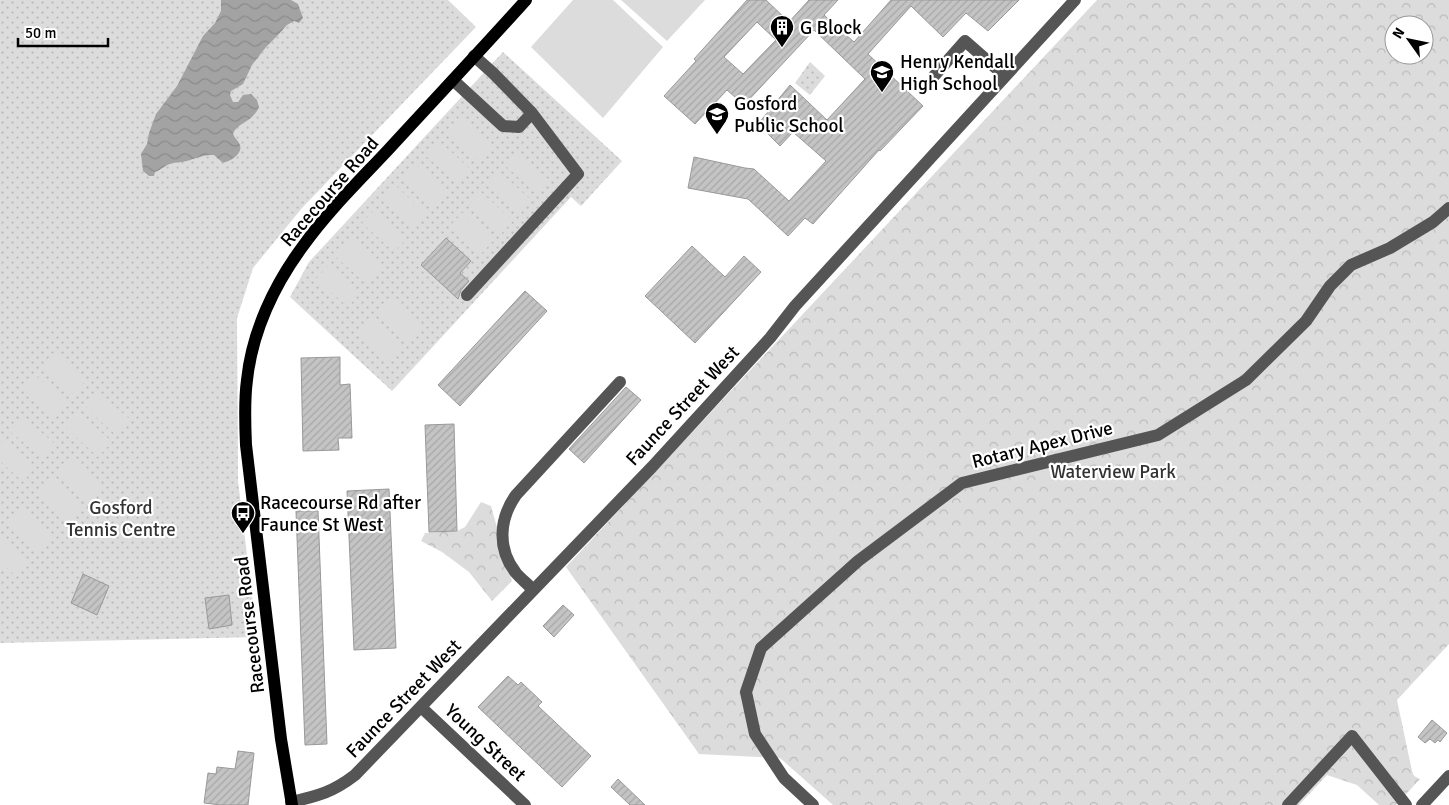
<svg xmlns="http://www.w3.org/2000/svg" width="1449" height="805" viewBox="0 0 1449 805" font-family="Signika,sans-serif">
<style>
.grass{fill:url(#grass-dots)}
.forest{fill:url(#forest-crowns);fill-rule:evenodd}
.pitch{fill:#dcdcdc}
.water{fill:url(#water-waves)}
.building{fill:url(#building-hatch);stroke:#999;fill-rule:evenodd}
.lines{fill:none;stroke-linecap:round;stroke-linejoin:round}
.minor{stroke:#555;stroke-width:12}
.major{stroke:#000;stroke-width:12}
.labels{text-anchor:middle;stroke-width:4.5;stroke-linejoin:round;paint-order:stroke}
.poi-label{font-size:19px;fill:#000;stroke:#fff;text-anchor:start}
.street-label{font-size:19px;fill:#000;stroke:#fff}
.park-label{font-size:19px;fill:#333;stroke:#fff}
</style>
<defs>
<pattern id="grass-dots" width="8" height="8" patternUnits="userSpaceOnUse" patternTransform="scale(1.25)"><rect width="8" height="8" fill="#dcdcdc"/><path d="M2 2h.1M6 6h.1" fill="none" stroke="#bbb" stroke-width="1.8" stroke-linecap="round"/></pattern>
<pattern id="forest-crowns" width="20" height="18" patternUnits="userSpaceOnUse" patternTransform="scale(1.25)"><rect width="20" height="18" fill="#dcdcdc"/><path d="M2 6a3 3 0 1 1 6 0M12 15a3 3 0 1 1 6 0" fill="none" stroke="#bbb"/></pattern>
<pattern id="water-waves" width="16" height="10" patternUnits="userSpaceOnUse" patternTransform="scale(1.25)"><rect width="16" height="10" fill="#a3a3a3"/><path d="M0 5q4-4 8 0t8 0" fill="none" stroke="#8b8b8b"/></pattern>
<pattern id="building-hatch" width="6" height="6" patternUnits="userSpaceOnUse" patternTransform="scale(1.25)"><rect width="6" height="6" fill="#c4c4c4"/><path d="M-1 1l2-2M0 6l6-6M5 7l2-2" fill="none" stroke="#a7a7a7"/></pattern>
</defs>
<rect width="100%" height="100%" fill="#fff"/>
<path class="grass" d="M0,0H448L476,27L302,208L253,268L237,318L238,481L257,637L0,643Z
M503,52L622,161L581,206L571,197L392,391L290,297L309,262Z
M810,62L825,76L810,95L795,83Z"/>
<path class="forest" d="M1097,0H1449V644L1397,700L1412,771L1414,776L1420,779L1396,805H1379L1357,785L1327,775L1299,805H833L780,758L699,754L566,567ZM1394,25H1424V55H1394Z
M481,502L491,506L512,581L492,601L469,572L442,552L421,541L425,533L457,531L465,527Z"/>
<path class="pitch" d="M573,0H613L663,47L603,118L531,47Z
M621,0H705L667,41Z
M460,116L492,145L479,160L446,131Z
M438,140L470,169L457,184L424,154Z
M518,152L550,181L537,195L505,165Z
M416,165L448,193L434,208L402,180Z
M500,172L532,201L519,215L487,186Z
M396,186L427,215L414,230L383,201Z
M481,192L513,221L500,235L468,206Z
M375,209L407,238L394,252L362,223Z
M463,212L494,240L481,254L450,226Z
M349,238L381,267L366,284L334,255Z
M329,265L360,293L348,307L316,279Z
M392,298L422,327L408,341L378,312Z
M371,319L403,348L389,363L357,334Z
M54,352L86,380L73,394L41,367Z
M34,374L66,402L54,416L21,388Z
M99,393L131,420L117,436L86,408Z
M80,413L112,442L98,457L66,428Z
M24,417L56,445L44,460L11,432Z
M5,438L36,467L23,482L0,461V444Z
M69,458L101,486L88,501L56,472Z
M51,478L82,507L69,522L37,493Z
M20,508L52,537L38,552L6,523Z
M0,534L29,561L16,576L0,562Z"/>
<path class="water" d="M221,0H291L298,4L303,18L299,23L294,21L287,25L278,35L266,47L252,65L243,84L231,91L230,95L233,102H238L243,95L251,94L257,100L259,107C251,124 241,120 233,133C234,138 237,139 239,143C245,153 231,161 223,163L214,155C203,154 193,160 182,162C177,163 174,162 170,164C164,166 161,170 155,172L154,176H149L143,171L141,154L147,144L149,133L156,114L177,86L203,36L215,23L221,11Z"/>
<path class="building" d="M747,0H766L789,22L809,0H838L824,15L854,42L891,0H1019L988,31L966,13L943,37L911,6L868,54L923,106L880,151L879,150L813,224L805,218L788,236L748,199L688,188L694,157L745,168L754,169L789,201L826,161L793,132L780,146L758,124L790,85L827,120L865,79L814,30L744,105L727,90L695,124L664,96L696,61L694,59ZM757,22L776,40L743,74L724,57Z
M446,238L471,261L460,273L469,281L461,290L458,299L421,265Z
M692,246L725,277L744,256L761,272L695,343L645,296Z
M525,291L547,311L460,406L438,385Z
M340,357V385L350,384L352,438H338L339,450L303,451L301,358Z
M626,387L641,400L584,463L569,449Z
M454,424L457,531L429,532L425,425Z
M389,489L396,648L354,650L347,491Z
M296,511H318L327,744L305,745Z
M83,574L109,586L97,615L71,603Z
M229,595L232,625L209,629L205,598Z
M563,605L574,615L554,637L543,626Z
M508,676L518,685L521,682L542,702L538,706L591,756L562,787L478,707Z
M1432,720L1447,733L1440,742L1438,740L1435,743L1430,739L1425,743L1418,737Z
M238,751L254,753L248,805H221L204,803L208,773L216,774L217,767L235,769Z
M618,779L645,805H630L611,787Z"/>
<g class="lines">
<path class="minor" d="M934,76L965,41L1005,76
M453,80L503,126L519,127L532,113L493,73L474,56
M467,295L578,174L532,113
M533,590C528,584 521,579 516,573C497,549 499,519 516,495L620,382
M421,707L525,805
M291,802C318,796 333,792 355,775L652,467L770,338L795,306L1075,0
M813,805L784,778L755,734L746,692L761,648L858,561L962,483L1158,435L1246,380L1306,321L1330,286L1351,265L1390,248L1433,222L1449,208
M1288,805L1352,736L1406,805
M1422,805L1449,776"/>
<path class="major" d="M292,805L281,739L246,445C245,423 244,402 247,380C252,332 274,285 303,246C328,211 359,181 388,150C434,100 481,50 526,0"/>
</g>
<defs>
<g id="building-pin" transform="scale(1.25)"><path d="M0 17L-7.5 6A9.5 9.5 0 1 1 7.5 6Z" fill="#000" stroke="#fff"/><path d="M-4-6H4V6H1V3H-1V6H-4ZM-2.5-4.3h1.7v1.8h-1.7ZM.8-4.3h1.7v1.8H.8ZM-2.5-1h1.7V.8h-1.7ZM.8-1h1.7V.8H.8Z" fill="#fff"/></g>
<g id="school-pin" transform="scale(1.25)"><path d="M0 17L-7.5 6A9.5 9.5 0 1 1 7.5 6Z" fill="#000" stroke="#fff"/><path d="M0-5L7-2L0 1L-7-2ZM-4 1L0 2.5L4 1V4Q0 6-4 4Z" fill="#fff"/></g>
<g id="bus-pin" transform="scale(1.25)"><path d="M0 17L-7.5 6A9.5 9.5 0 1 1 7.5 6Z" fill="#000" stroke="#fff"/><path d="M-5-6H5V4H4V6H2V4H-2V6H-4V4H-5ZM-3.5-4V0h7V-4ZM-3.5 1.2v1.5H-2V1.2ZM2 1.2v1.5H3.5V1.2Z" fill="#fff"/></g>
</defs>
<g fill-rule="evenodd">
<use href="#building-pin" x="782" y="27"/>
<use href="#school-pin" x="882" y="72"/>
<use href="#school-pin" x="717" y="114"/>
<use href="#bus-pin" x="243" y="513"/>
</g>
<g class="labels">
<g class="poi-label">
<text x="800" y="34">G Block</text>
<text x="900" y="68">Henry Kendall<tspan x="900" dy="22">High School</tspan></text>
<text x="734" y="110">Gosford<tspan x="734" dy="22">Public School</tspan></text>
<text x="260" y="509">Racecourse Rd after<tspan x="260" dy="22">Faunce St West</tspan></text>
</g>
<g class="street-label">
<text transform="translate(329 191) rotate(-49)" y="7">Racecourse Road</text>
<text transform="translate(682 405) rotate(-47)" y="7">Faunce Street West</text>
<text transform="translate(1042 444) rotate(-14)" y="7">Rotary Apex Drive</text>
<text transform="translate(249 625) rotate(-97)" y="7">Racecourse Road</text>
<text transform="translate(403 698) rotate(-46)" y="7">Faunce Street West</text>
<text transform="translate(486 742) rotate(43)" y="7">Young Street</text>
</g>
<g class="park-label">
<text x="1113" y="478">Waterview Park</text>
<text x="121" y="514">Gosford<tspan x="121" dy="22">Tennis Centre</tspan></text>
</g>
</g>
<g transform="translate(1409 40) rotate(303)"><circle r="24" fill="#ffffff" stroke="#999999"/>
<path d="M0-4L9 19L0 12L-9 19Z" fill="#000000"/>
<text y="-8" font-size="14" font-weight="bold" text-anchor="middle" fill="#000000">N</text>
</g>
<path d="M18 38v8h90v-8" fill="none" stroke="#000000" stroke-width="2.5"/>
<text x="25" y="38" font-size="15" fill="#000000" stroke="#ffffff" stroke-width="4" paint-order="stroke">50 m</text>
</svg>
